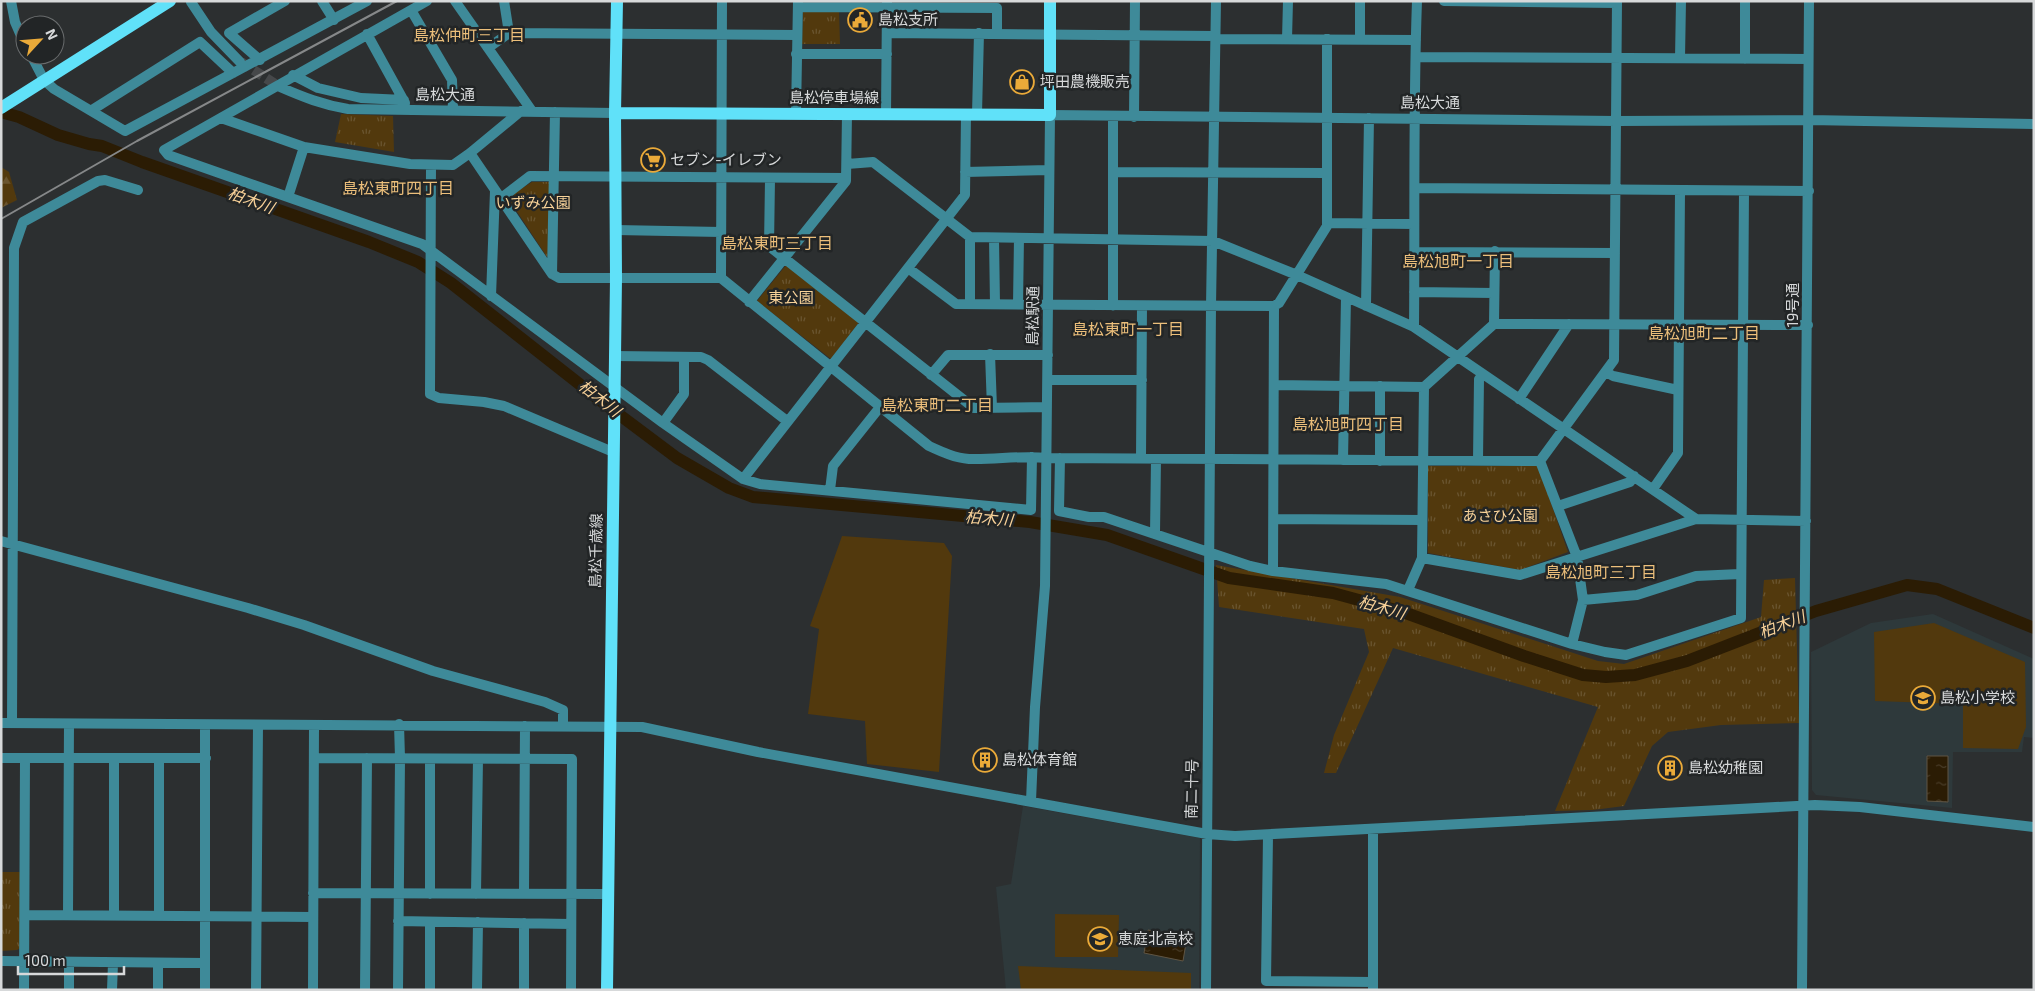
<svg xmlns="http://www.w3.org/2000/svg" width="2035" height="991" viewBox="0 0 2035 991" font-family="'Exo 2','Noto Sans JP',sans-serif">
<style>
.built{fill:#2e393b}
.grass{fill:url(#grass-tufts)}
.forest{fill:url(#forest-firs)}
.garden{fill:#52390d}
.water{fill:url(#water-ripples);stroke:#5f5544}
.lines{fill:none;stroke-linecap:round;stroke-linejoin:round}
.river{stroke:#2b1c04;stroke-width:12}
.minor-tunnel{stroke:#46484a;stroke-width:10;stroke-dasharray:10 5;stroke-linecap:butt}
.minor{stroke:#3e8a99;stroke-width:10}
.major{stroke:#60e1f9;stroke-width:12}
.rail{stroke:#868889;stroke-width:2}
.labels{text-anchor:middle;stroke-width:5;stroke-linejoin:round;paint-order:stroke}
.poi-label{font-size:15px;fill:#d7d9da;stroke:#222526;text-anchor:start}
.street-label{font-size:15px;fill:#d7d9da;stroke:#222526}
.park-label{font-size:15px;fill:#f9d399;stroke:#222526}
.neighbourhood-label{font-size:16px;fill:#ecbf7b;stroke:#222526}
.water-label{font-size:16px;font-style:italic;fill:#f8d198;stroke:#222526}
</style>
<defs>
<pattern id="grass-tufts" width="24" height="20" patternUnits="userSpaceOnUse" patternTransform="scale(1.25)"><rect width="24" height="20" fill="#52390d"/><path d="M3 7l-1-3M5 7V3M7 7l1-3M15 17l-1-3M17 17v-4M19 17l1-3" fill="none" stroke="#6a5530"/></pattern>
<pattern id="forest-firs" width="22" height="20" patternUnits="userSpaceOnUse" patternTransform="scale(1.25)"><rect width="22" height="20" fill="#52390d"/><path d="M5 1l3.5 6h-7zM16 11l3.5 6h-7z" fill="#6a5530"/></pattern>
<pattern id="water-ripples" width="26" height="14" patternUnits="userSpaceOnUse" patternTransform="scale(1.25)"><rect width="26" height="14" fill="#2b1c04"/><path d="M2 4q2-2 4 0t4 0M15 11q2-2 4 0t4 0" fill="none" stroke="#493c28"/></pattern>
</defs>
<rect width="100%" height="100%" fill="#2c2f30"/>
<path class="built" d="M1933,614L2034,659V738L2024,737L2022,752H1953L1952,808L1816,795L1812,790L1811,652L1871,623Z
M1023,806L1200,838L1199,990H1006L996,887L1011,884Z"/>
<path class="grass" d="M839,10L840,44H802L803,11Z
M341,114L393,116L394,152L335,142Z
M532,182H550V252L547,257L510,201L516,192Z
M787,264L860,321L831,359L757,301Z
M1428,466H1538L1568,552L1520,570L1428,553Z
M1216,565L1400,597L1598,661L1624,664L1761,617L1764,580L1795,578L1799,723L1721,725L1668,732L1652,746L1624,806L1593,810L1555,811L1598,707L1393,648L1336,773H1324L1334,735L1369,652L1364,629L1219,607Z
M1,872H20V948L17,950L1,951Z"/>
<path class="forest" d="M1,167L9,172L17,200L1,208Z"/>
<path class="garden" d="M842,536L944,543L952,556L939,772L867,764L865,721L808,714L819,629L810,626Z
M1934,623L2025,662L2026,727L2018,749L1963,748V704L1875,701L1874,632Z
M1055,914L1119,915L1118,957H1055Z
M1018,966L1191,973V990H1021Z"/>
<path class="water" d="M1927,756H1948V802L1927,801Z
M1148,930L1187,937L1183,961L1144,953Z"/>
<g class="lines">
<path class="river" d="M1,112L19,117L58,135L89,144L102,146L142,162L369,242L418,262L451,283L601,401L677,458L729,488L753,497L1030,522L1107,535L1229,578L1333,593L1403,612L1524,656L1583,675L1606,677L1635,675L1687,661L1816,611L1907,585L1937,589L2034,628"/>
<path class="minor-tunnel" d="M241,62L280,87"/>
<path class="minor" d="M11,1L15,22L25,45
M322,1L334,20
M427,1L164,150L168,155L422,244L663,423L743,479L760,484L1031,510L1032,457
M455,1L532,111
M504,1L509,33
M1444,1L1617,3
M191,2L211,32L240,62
M798,7L997,8V33
M411,10L452,80L453,110
M887,33L1215,36
M367,34L405,103
M1215,39L1416,40
M1287,39L1288,1
M1360,40V1
M488,48L509,33L797,35
M796,54H887
M31,55L44,80L54,89L125,131L367,1
M1416,57L1808,59
M1680,58L1681,1
M1745,59V1
M260,60L229,33L285,1
M293,75L318,88L361,98L404,100
M280,87C303,97 323,105 348,109L615,113
M92,110L200,42L233,73
M796,114L798,1
M886,114L887,2
M977,114L979,33
M1113,117V306
M1134,117L1135,1
M221,118L304,147L410,164L453,165L470,153L521,111
M470,153L552,274L559,278H721L929,446C942,452 955,458 969,459C995,460 1021,455 1047,458L1540,461
M847,164L873,162L970,237L1213,241L1297,275L1414,327L1696,519L1806,521
M431,165L430,394L439,398L484,402L504,406L613,452
M965,172L1049,170
M1113,172L1326,173
M770,179L769,246L784,258L974,408L1047,407
M1416,188L1809,191
M288,197L304,147
M500,199L530,176L846,178
M1327,223L1414,224
M616,230L721,232
M994,238L995,304
M1415,252L1615,253
M908,268L956,304L1274,306
M552,274L555,112
M721,278L722,1
M1414,292L1494,293
M491,296L495,191
M749,302L846,181L847,114
M970,304V237
M1018,304L1019,238
M1366,306L1369,118
M1494,324L1808,325
M1414,327C1415,218 1413,110 1417,1
M990,354L992,408
M614,356L701,357L708,360L787,421
M1606,372L1613,376L1678,390
M931,375L948,355H1048
M1048,380H1142
M1274,385L1424,387
M1519,399L1569,324
M663,423L684,394V357
M1060,458L1059,511L1089,517H1104L1250,566L1273,571L1386,584L1572,644L1605,652L1626,655L1741,618L1744,191
M1141,458L1142,306
M1343,460L1346,297
M1478,460L1479,379L1483,374
M1380,461V386
M1540,461L1614,360L1617,1
M1540,461L1577,557L1583,600L1572,644
M743,479L965,195L966,114
M1653,489L1678,453L1680,191
M830,490L833,466L880,407
M1558,506L1630,482L1634,476
M1274,519L1422,520
M1155,534L1156,459
M1,541L248,608L304,625L433,671L545,702L563,710V726
M1422,558L1520,575L1696,519
M1273,571L1274,306L1279,303L1327,226V39
M1408,590L1422,558L1424,387L1494,324L1495,251
M1583,600L1637,595L1696,576L1740,574
M1,723L642,727L758,752L1207,834L1235,836L1815,805L1860,807L2034,827
M12,723L14,248L23,222L98,181L105,180L138,190
M1,758H206
M114,758V915
M314,758L572,759L571,990
M1031,801L1035,707L1045,586L1050,115L1616,121L1809,120L2034,124
M1373,829V990
M1268,836L1266,981L1373,982
M313,893L608,894
M430,894V759
M476,894L478,759
M524,894L525,726
M25,915L313,917
M68,915L69,724
M159,916V758
M398,921L571,924
M1,961L205,963
M24,990L25,758
M69,990V962
M112,990L113,963
M158,990V963
M205,990V725
M256,990L258,725
M313,990L314,725
M365,990L367,758
M398,990L400,758L399,724
M430,990V923
M477,990L478,922
M524,990V923
M1206,990L1211,306L1216,1
M1802,990L1809,1"/>
<path class="major" d="M1,108L170,1
M615,113L1050,115V1
M607,990L616,278L615,113L617,1"/>
<path class="rail" d="M1,219L137,141L397,1"/>
</g>
<defs>
<g id="civic-ring" transform="scale(1.25)"><circle r="9.5" fill="#222526" stroke="#eaaa39" stroke-width="1.5"/><path d="M-.6-6.5H3V-4.5H.6V-3L4-1V1h2V6H-6V1h2V-1L-.6-3ZM-1.2 2.5V6h2.4V2.5Z" fill="#eaaa39"/></g>
<g id="shop-ring" transform="scale(1.25)"><circle r="9.5" fill="#222526" stroke="#eaaa39" stroke-width="1.5"/><path d="M-5-2.5h2.3a2.7 3.5 0 0 1 5.4 0H5L5.5 6h-11ZM-1.5-2.5h3a1.5 2.3 0 0 0-3 0Z" fill="#eaaa39"/></g>
<g id="supermarket-ring" transform="scale(1.25)"><circle r="9.5" fill="#222526" stroke="#eaaa39" stroke-width="1.5"/><path d="M-6-5.5h2.5l.6 2H6L4.5 2H-2.5L-4.4-4H-6ZM-1.5 3.2a1.3 1.3 0 1 0 .1 0ZM3 3.2a1.3 1.3 0 1 0 .1 0Z" fill="#eaaa39"/></g>
<g id="school-ring" transform="scale(1.25)"><circle r="9.5" fill="#222526" stroke="#eaaa39" stroke-width="1.5"/><path d="M0-5L7-2L0 1L-7-2ZM-4 1L0 2.5L4 1V4Q0 6-4 4Z" fill="#eaaa39"/></g>
<g id="building-ring" transform="scale(1.25)"><circle r="9.5" fill="#222526" stroke="#eaaa39" stroke-width="1.5"/><path d="M-4-6H4V6H1V3H-1V6H-4ZM-2.5-4.3h1.7v1.8h-1.7ZM.8-4.3h1.7v1.8H.8ZM-2.5-1h1.7V.8h-1.7ZM.8-1h1.7V.8H.8Z" fill="#eaaa39"/></g>
</defs>
<g fill-rule="evenodd">
<use href="#civic-ring" x="860" y="20"/>
<use href="#shop-ring" x="1022" y="82"/>
<use href="#supermarket-ring" x="653" y="160"/>
<use href="#school-ring" x="1923" y="698"/>
<use href="#building-ring" x="985" y="760"/>
<use href="#building-ring" x="1670" y="768"/>
<use href="#school-ring" x="1100" y="939"/>
</g>
<g class="labels">
<g class="poi-label">
<text x="878" y="25">島松支所</text>
<text x="1040" y="87">坪田農機販売</text>
<text x="670" y="165">セブン-イレブン</text>
<text x="1940" y="703">島松小学校</text>
<text x="1002" y="765">島松体育館</text>
<text x="1688" y="773">島松幼稚園</text>
<text x="1118" y="944">恵庭北高校</text>
</g>
<g class="street-label">
<text x="445" y="100">島松大通</text>
<text x="834" y="103">島松停車場線</text>
<text x="1430" y="108">島松大通</text>
<text transform="translate(1793 305) rotate(-90)" y="5">19号通</text>
<text transform="translate(1033 316) rotate(-89)" y="5">島松駅通</text>
<text transform="translate(596 551) rotate(-89)" y="5">島松千歳線</text>
<text transform="translate(1192 789) rotate(-89)" y="5">南二十号</text>
</g>
<g class="park-label">
<text x="533" y="208">いずみ公園</text>
<text x="791" y="303">東公園</text>
<text x="1500" y="521">あさひ公園</text>
</g>
<g class="neighbourhood-label">
<text x="469" y="41">島松仲町三丁目</text>
<text x="398" y="194">島松東町四丁目</text>
<text x="777" y="249">島松東町三丁目</text>
<text x="1458" y="267">島松旭町一丁目</text>
<text x="1128" y="335">島松東町一丁目</text>
<text x="1704" y="339">島松旭町二丁目</text>
<text x="937" y="411">島松東町二丁目</text>
<text x="1348" y="430">島松旭町四丁目</text>
<text x="1601" y="578">島松旭町三丁目</text>
</g>
<g class="water-label">
<text transform="translate(251 200) rotate(20)" y="6">柏木川</text>
<text transform="translate(600 398) rotate(38)" y="6">柏木川</text>
<text transform="translate(989 518) rotate(5)" y="6">柏木川</text>
<text transform="translate(1382 607) rotate(16)" y="6">柏木川</text>
<text transform="translate(1782 624) rotate(-21)" y="6">柏木川</text>
</g>
</g>
<rect width="2035" height="991" fill="none" stroke="#d7d9da" stroke-width="5"/>
<g transform="translate(40 40) rotate(64)"><circle r="24" fill="#222526" stroke="#6a6d6e"/>
<path d="M0-4L9 19L0 12L-9 19Z" fill="#eaaa39"/>
<text y="-8" font-size="14" font-weight="bold" text-anchor="middle" fill="#d7d9da">N</text>
</g>
<path d="M18 966v8h106v-8" fill="none" stroke="#d7d9da" stroke-width="2.5"/>
<text x="25" y="966" font-size="15" fill="#d7d9da" stroke="#222526" stroke-width="4" paint-order="stroke">100 m</text>
</svg>
